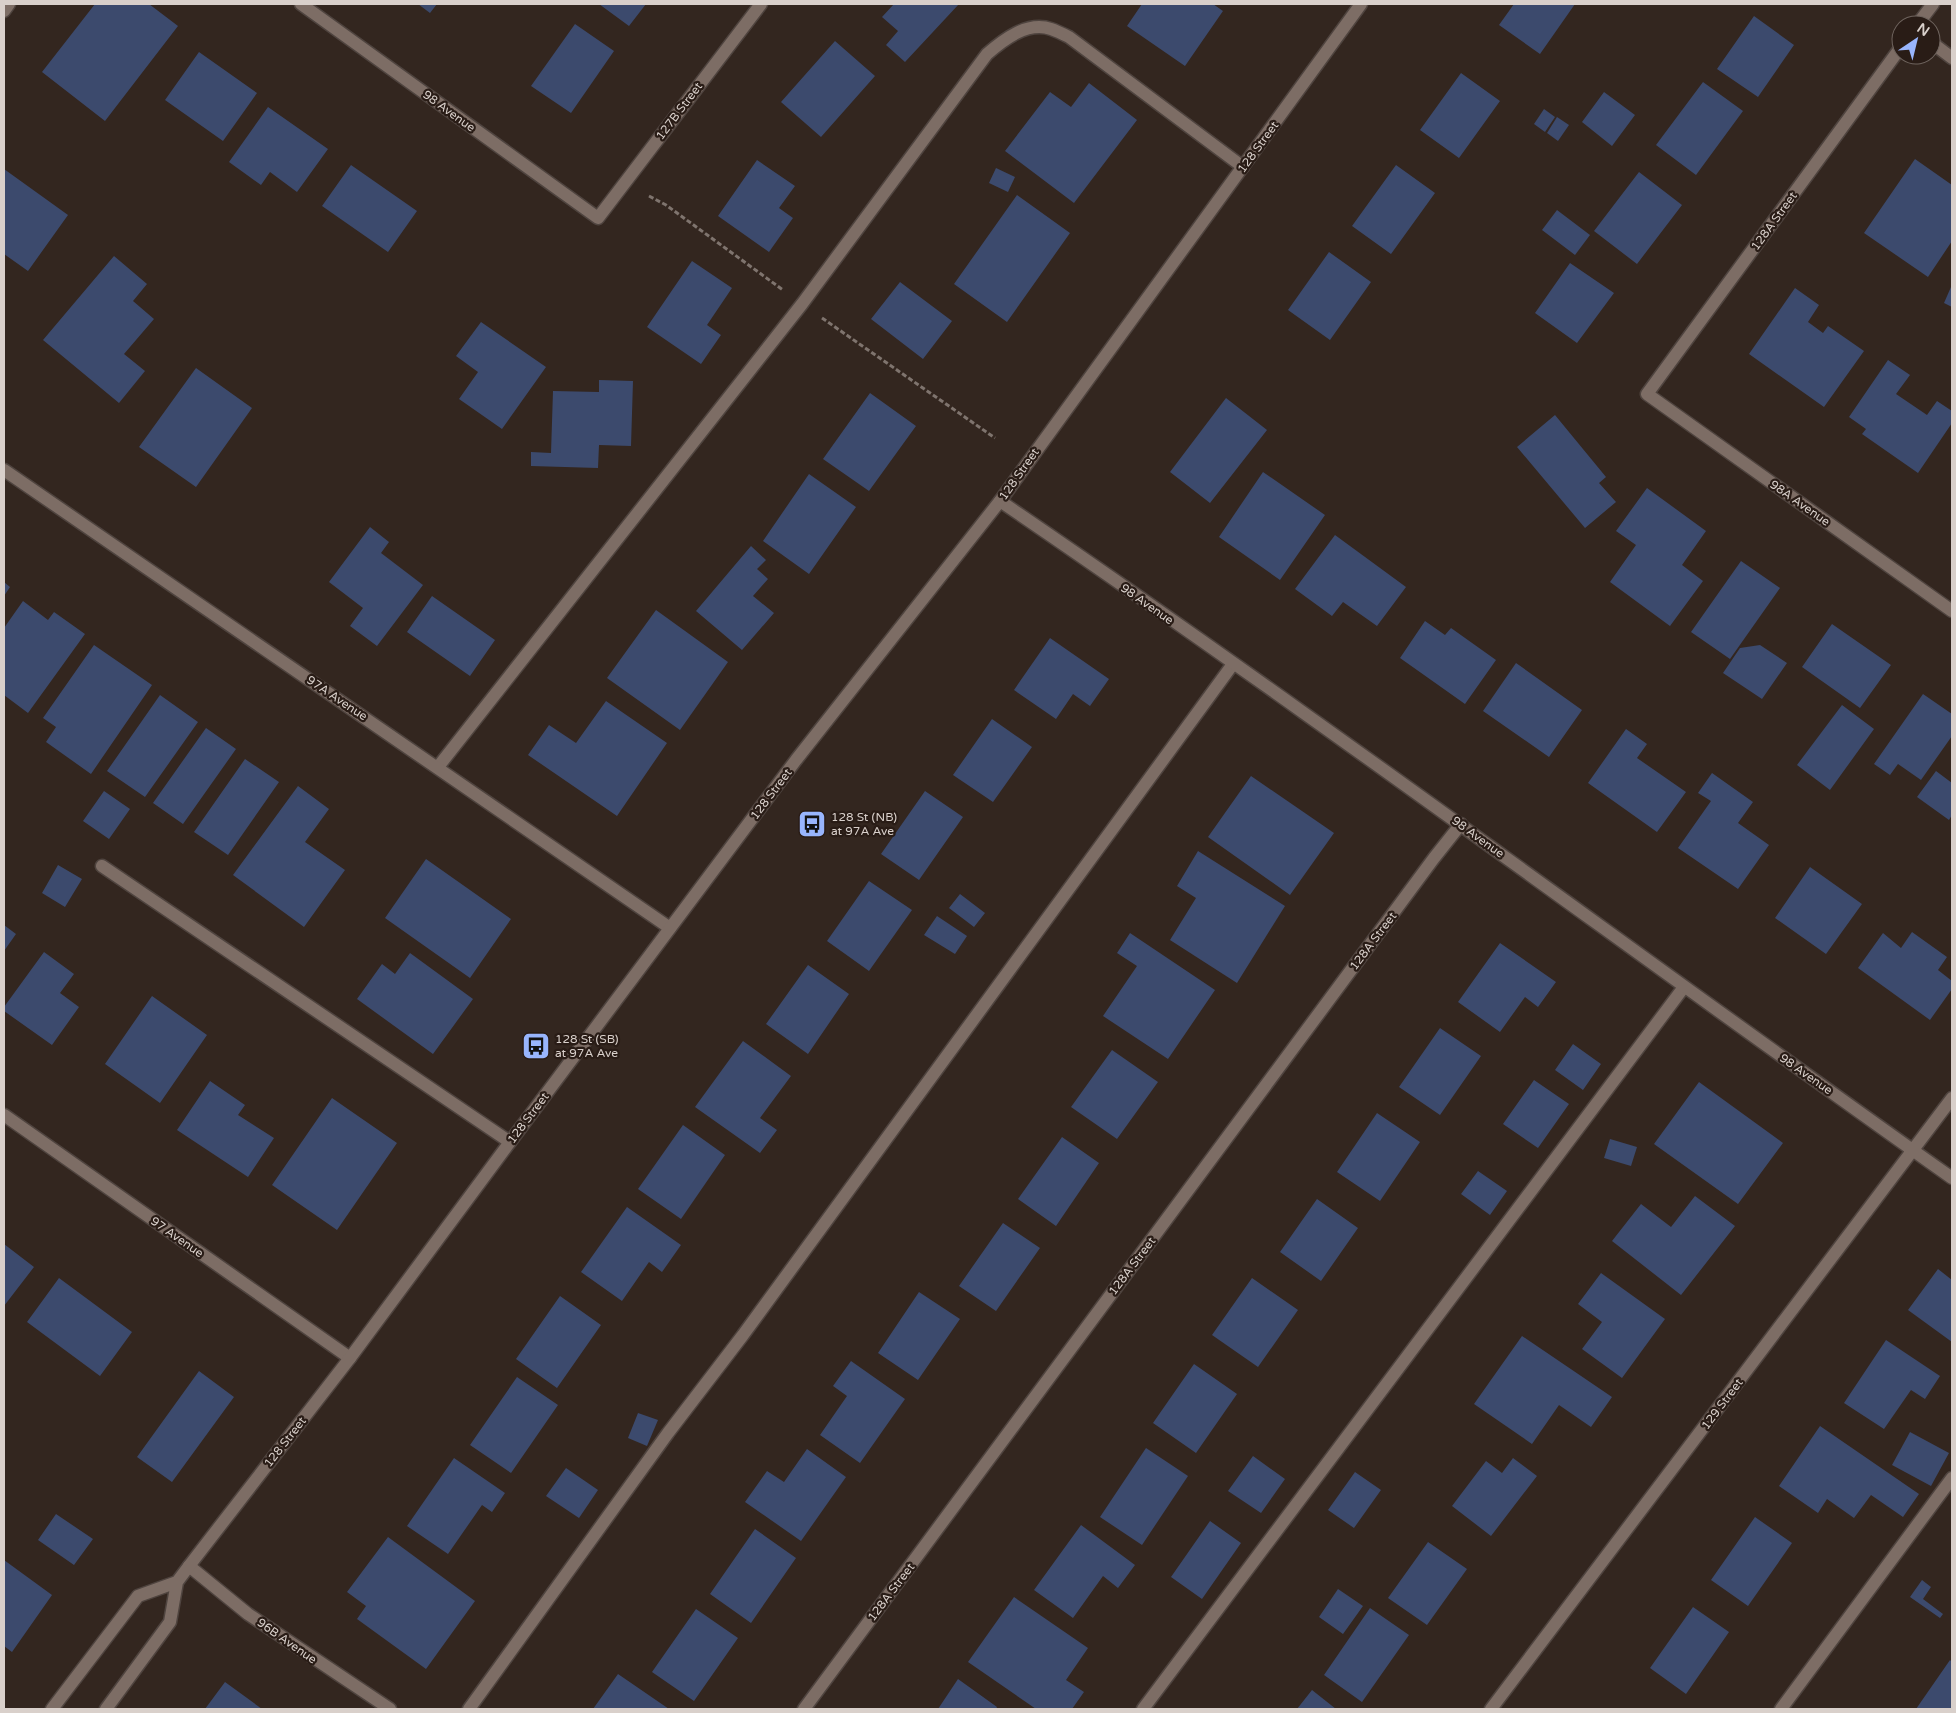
<svg xmlns="http://www.w3.org/2000/svg" width="1956" height="1713" viewBox="0 0 1956 1713" font-family="'Varela Round',sans-serif">
<style>
.building{fill:#3c4a6d}
.lines{fill:none;stroke-linecap:round;stroke-linejoin:round}
.service-casing{stroke:#4f443f;stroke-width:15}
.minor-casing{stroke:#4f443f;stroke-width:15}
.secondary-casing{stroke:#4f443f;stroke-width:15}
.path{stroke:#7f746e;stroke-width:3;stroke-dasharray:5 2.5;stroke-linecap:butt}
.service{stroke:#7d6d65;stroke-width:12}
.minor{stroke:#7d6d65;stroke-width:12}
.secondary{stroke:#7d6d65;stroke-width:12}
.labels{text-anchor:middle;stroke-width:4.5;stroke-linejoin:round;paint-order:stroke}
.street-label{font-size:12px;fill:#d9d0cb;stroke:#291c16}
.poi-label{font-size:12px;fill:#d9d0cb;stroke:#291c16;text-anchor:start}
</style>
<rect width="100%" height="100%" fill="#33261f"/>
<path class="building" d="M95,4H149L178,26L105,121L42,72Z
M418,4H437L430,13Z
M599,4H646L629,26Z
M894,4H959L905,62L886,45L898,31L882,17Z
M1142,4H1213L1223,11L1185,66L1127,26Z
M1514,4H1575L1540,54L1499,25Z
M1754,16L1794,45L1758,97L1717,69Z
M575,24L614,51L571,113L531,86Z
M835,41L875,76L821,137L781,102Z
M199,52L257,93L223,141L165,100Z
M1461,73L1500,101L1459,158L1420,130Z
M1703,82L1743,111L1696,175L1656,145Z
M1089,83L1137,120L1074,203L1005,151L1050,92L1071,107Z
M1604,92L1635,115L1612,146L1582,122Z
M268,107L328,149L297,192L270,172L261,185L229,162Z
M1544,109L1555,117L1545,132L1534,124Z
M1557,117L1569,125L1558,141L1547,133Z
M1915,159L1952,185V241L1928,277L1864,233Z
M757,160L795,186L779,208L793,218L769,252L718,216Z
M351,165L417,211L388,252L322,206Z
M1396,165L1435,193L1391,254L1352,226Z
M996,168L1015,177L1008,192L989,183Z
M4,169L68,215L28,271L4,254Z
M1639,172L1682,205L1637,264L1594,231Z
M1017,195L1070,233L1007,322L954,284Z
M1557,210L1590,235L1575,255L1542,230Z
M1329,252L1371,282L1330,340L1288,310Z
M114,256L147,284L133,301L154,319L124,354L145,371L119,403L43,340Z
M692,261L732,288L707,325L721,335L701,364L647,327Z
M1570,263L1614,293L1577,343L1535,313Z
M900,282L952,321L923,359L871,319Z
M1951,287L1952,288V307L1944,303Z
M1795,288L1819,305L1808,322L1823,333L1828,326L1864,351L1824,407L1749,354Z
M481,322L546,367L502,429L459,399L478,372L456,356Z
M1888,360L1910,375L1896,394L1927,415L1937,401L1952,411V423L1918,473L1862,434L1866,429L1849,417Z
M196,368L252,408L196,487L139,447Z
M599,380L633,381L631,446L599,445L598,468L531,466V452L551,453L553,391L599,392Z
M870,393L916,426L869,491L823,459Z
M1226,398L1267,430L1210,503L1170,472Z
M1555,415L1606,477L1599,483L1616,502L1585,528L1517,447Z
M1263,472L1325,515L1280,580L1219,537Z
M809,474L856,507L809,574L763,541Z
M1647,488L1706,531L1682,565L1703,581L1670,626L1610,582L1636,545L1616,531Z
M370,527L389,542L381,553L423,585L377,646L350,626L363,608L329,582Z
M1335,535L1406,587L1377,626L1343,602L1332,616L1295,589Z
M751,546L766,560L757,569L768,579L753,596L774,613L742,650L696,611Z
M1741,561L1780,588L1730,659L1691,632Z
M4,582L10,587L4,596Z
M432,596L495,640L470,676L407,632Z
M23,601L48,620L54,612L85,634L28,713L4,695V628Z
M656,610L728,662L680,730L607,678Z
M1425,621L1445,635L1451,628L1496,660L1465,704L1400,658Z
M1832,624L1891,665L1860,708L1802,667Z
M1050,638L1109,679L1090,706L1073,694L1056,719L1014,690Z
M94,645L152,685L91,774L46,742L56,727L43,718Z
M1760,645L1787,663L1762,699L1723,673L1740,648Z
M1516,663L1582,710L1549,757L1483,711Z
M1923,694L1952,714V736L1921,780L1898,764L1890,775L1874,764Z
M160,695L198,722L145,797L107,771Z
M606,701L667,743L617,816L528,755L549,725L576,743Z
M1842,705L1874,729L1830,790L1797,765Z
M992,719L1032,747L993,802L953,775Z
M206,728L236,749L183,824L153,803Z
M1626,729L1647,744L1637,758L1686,792L1657,832L1588,783Z
M245,759L279,782L228,855L194,832Z
M1936,771L1952,783V815L1949,820L1917,797Z
M1712,773L1753,802L1738,823L1769,845L1738,889L1678,848L1711,801L1698,793Z
M1251,776L1334,833L1290,895L1208,837Z
M298,786L329,809L305,842L345,870L304,927L233,875Z
M104,791L130,809L109,839L83,821Z
M925,791L963,817L919,880L881,854Z
M1198,851L1285,906L1237,983L1170,940L1196,898L1177,886Z
M426,859L511,919L470,978L385,918Z
M58,865L82,879L65,907L42,893Z
M1810,867L1862,904L1826,954L1775,918Z
M869,881L912,910L869,971L827,941Z
M960,894L985,913L974,927L949,908Z
M937,916L967,936L955,954L924,935Z
M4,925L16,934L4,951Z
M1912,932L1947,957L1938,970L1952,981V989L1930,1020L1858,968L1883,933L1901,948Z
M1130,933L1215,990L1168,1059L1103,1016L1137,966L1117,953Z
M1500,943L1556,982L1538,1007L1525,997L1500,1032L1458,1002Z
M44,952L74,974L60,993L79,1007L52,1045L4,1011V1007Z
M410,953L473,999L433,1054L357,999L382,964L395,974Z
M808,965L849,994L808,1054L766,1024Z
M152,996L207,1035L160,1103L105,1064Z
M1440,1028L1481,1056L1440,1115L1399,1087Z
M743,1041L791,1076L760,1118L777,1130L760,1153L695,1107Z
M1573,1044L1601,1064L1583,1090L1555,1070Z
M1112,1050L1158,1082L1117,1139L1071,1107Z
M1534,1080L1569,1104L1538,1148L1503,1124Z
M210,1081L245,1105L238,1115L274,1138L248,1177L177,1130Z
M1699,1082L1783,1143L1738,1204L1654,1144Z
M332,1098L397,1143L337,1230L272,1185Z
M1377,1113L1420,1142L1380,1201L1337,1172Z
M683,1125L725,1155L681,1219L638,1189Z
M1062,1137L1099,1163L1056,1226L1018,1199Z
M1610,1139L1637,1147L1631,1166L1604,1158Z
M1478,1171L1507,1191L1490,1215L1461,1194Z
M1695,1196L1735,1226L1681,1295L1612,1241L1641,1204L1671,1227Z
M1317,1199L1358,1228L1321,1281L1280,1252Z
M627,1207L681,1245L662,1272L649,1262L622,1301L581,1272Z
M1003,1223L1040,1248L996,1311L959,1286Z
M4,1244L34,1267L4,1306Z
M1938,1269L1952,1280V1342L1908,1310Z
M1601,1273L1665,1319L1622,1378L1582,1349L1602,1322L1578,1304Z
M59,1278L132,1332L100,1376L27,1322Z
M1252,1278L1298,1310L1258,1367L1212,1335Z
M919,1292L960,1319L918,1380L878,1353Z
M560,1296L601,1325L557,1388L516,1359Z
M1522,1336L1612,1397L1591,1427L1559,1405L1532,1444L1474,1404Z
M1886,1340L1940,1376L1925,1399L1911,1390L1884,1429L1844,1403Z
M851,1361L905,1399L860,1463L820,1435L847,1396L833,1386Z
M1194,1364L1237,1394L1196,1453L1153,1423Z
M199,1371L234,1397L172,1482L137,1457Z
M517,1377L558,1405L511,1473L470,1445Z
M638,1413L658,1420L647,1446L628,1438Z
M1820,1426L1919,1494L1903,1517L1871,1495L1854,1518L1827,1499L1818,1513L1779,1486Z
M1910,1432L1949,1453L1931,1486L1892,1465Z
M1146,1448L1188,1476L1142,1545L1100,1517Z
M807,1449L846,1477L801,1541L745,1502L767,1471L784,1482Z
M1253,1456L1285,1479L1261,1513L1228,1491Z
M454,1458L505,1493L492,1512L482,1505L448,1554L407,1526Z
M1513,1458L1537,1476L1491,1536L1452,1506L1486,1461L1502,1473Z
M566,1468L598,1490L579,1518L546,1496Z
M1355,1472L1381,1490L1354,1528L1328,1510Z
M56,1514L93,1539L74,1565L38,1540Z
M1755,1517L1792,1543L1748,1606L1711,1580Z
M1210,1521L1241,1543L1202,1599L1171,1577Z
M1081,1525L1135,1565L1118,1588L1103,1576L1073,1618L1034,1590Z
M755,1529L796,1558L751,1623L710,1594Z
M388,1537L475,1601L426,1669L357,1619L366,1606L347,1592Z
M1428,1542L1467,1569L1427,1625L1388,1598Z
M4,1560L52,1595L12,1652L4,1646Z
M1922,1580L1931,1587L1923,1599L1943,1614L1940,1618L1910,1597Z
M1338,1589L1363,1606L1343,1634L1319,1617Z
M1014,1597L1088,1648L1066,1680L1084,1692L1072,1709H1036L968,1662Z
M1693,1607L1729,1632L1686,1694L1650,1668Z
M1370,1608L1409,1635L1362,1702L1324,1675Z
M696,1609L738,1638L694,1701L652,1672Z
M1950,1660L1952,1662V1709H1916Z
M618,1674L669,1709H593Z
M958,1679L997,1707L996,1709H938Z
M225,1682L262,1709H205Z
M1312,1690L1336,1709H1297Z"/>
<g class="lines">
<g class="service-casing">
<path id="service" d="M438,767L802,304L987,54C1003,40 1027,21 1051,29C1057,31 1063,34 1069,37L1243,167
M102,866L510,1142
M469,1709L668,1433L743,1335L1233,664
M1143,1709L1684,987
M1781,1709L1952,1478"/>
</g>
<g class="minor-casing">
<path id="minor" d="M301,4L598,218L761,4
M4,11L9,4
M1917,25L1933,4
M1931,42L1952,58
M1901,47L1647,394L1952,611
M4,470L670,928
M1000,501C1322,720 1634,953 1952,1178
M4,1115L350,1358
M189,1566L248,1614L390,1709
M804,1709L1434,858L1461,824
M1491,1709L1952,1098"/>
</g>
<g class="secondary-casing">
<path id="secondary" d="M52,1709L138,1596L177,1582
M106,1709L170,1622L177,1582L189,1566L350,1358L510,1142L796,760L1000,501L1361,4"/>
</g>
<path class="path" d="M649,196L666,205L783,290
M822,318L995,438"/>
<use href="#service" class="service"/>
<use href="#minor" class="minor"/>
<use href="#secondary" class="secondary"/>
</g>
<defs>
<g id="bus-square" transform="scale(1.4375)"><rect x="-9" y="-9" width="18" height="18" rx="4" fill="#98b5fd" stroke="#291c16"/><path d="M-5-6H5V4H4V6H2V4H-2V6H-4V4H-5ZM-3.5-4V0h7V-4ZM-3.5 1.2v1.5H-2V1.2ZM2 1.2v1.5H3.5V1.2Z" fill="#111"/></g>
</defs>
<g fill-rule="evenodd">
<use href="#bus-square" x="812" y="824"/>
<use href="#bus-square" x="536" y="1046"/>
</g>
<g class="labels">
<g class="street-label">
<text transform="translate(449 111) rotate(36)" y="4">98 Avenue</text>
<text transform="translate(679 111) rotate(-53)" y="4">127B Street</text>
<text transform="translate(1258 147) rotate(-54)" y="4">128 Street</text>
<text transform="translate(1774 221) rotate(-54)" y="4">128A Street</text>
<text transform="translate(1019 474) rotate(-55)" y="4">128 Street</text>
<text transform="translate(1800 503) rotate(35)" y="4">98A Avenue</text>
<text transform="translate(1147 604) rotate(35)" y="4">98 Avenue</text>
<text transform="translate(337 698) rotate(34)" y="4">97A Avenue</text>
<text transform="translate(771 794) rotate(-53)" y="4">128 Street</text>
<text transform="translate(1478 837) rotate(36)" y="4">98 Avenue</text>
<text transform="translate(1373 941) rotate(-53)" y="4">128A Street</text>
<text transform="translate(1806 1074) rotate(35)" y="4">98 Avenue</text>
<text transform="translate(528 1118) rotate(-53)" y="4">128 Street</text>
<text transform="translate(177 1237) rotate(35)" y="4">97 Avenue</text>
<text transform="translate(1132 1266) rotate(-53)" y="4">128A Street</text>
<text transform="translate(1722 1404) rotate(-53)" y="4">129 Street</text>
<text transform="translate(285 1442) rotate(-52)" y="4">128 Street</text>
<text transform="translate(891 1592) rotate(-53)" y="4">128A Street</text>
<text transform="translate(287 1641) rotate(35)" y="4">96B Avenue</text>
</g>
<g class="poi-label">
<text x="831" y="821">128 St (NB)<tspan x="831" dy="14">at 97A Ave</tspan></text>
<text x="555" y="1043">128 St (SB)<tspan x="555" dy="14">at 97A Ave</tspan></text>
</g>
</g>
<rect width="1956" height="1713" fill="none" stroke="#d9d0cb" stroke-width="10"/>
<g transform="translate(1916 40) rotate(35)"><circle r="24" fill="#291c16" stroke="#6f645e"/>
<path d="M0-4L9 19L0 12L-9 19Z" fill="#98b5fd"/>
<text y="-8" font-size="14" font-weight="bold" text-anchor="middle" fill="#d9d0cb">N</text>
</g>
</svg>
